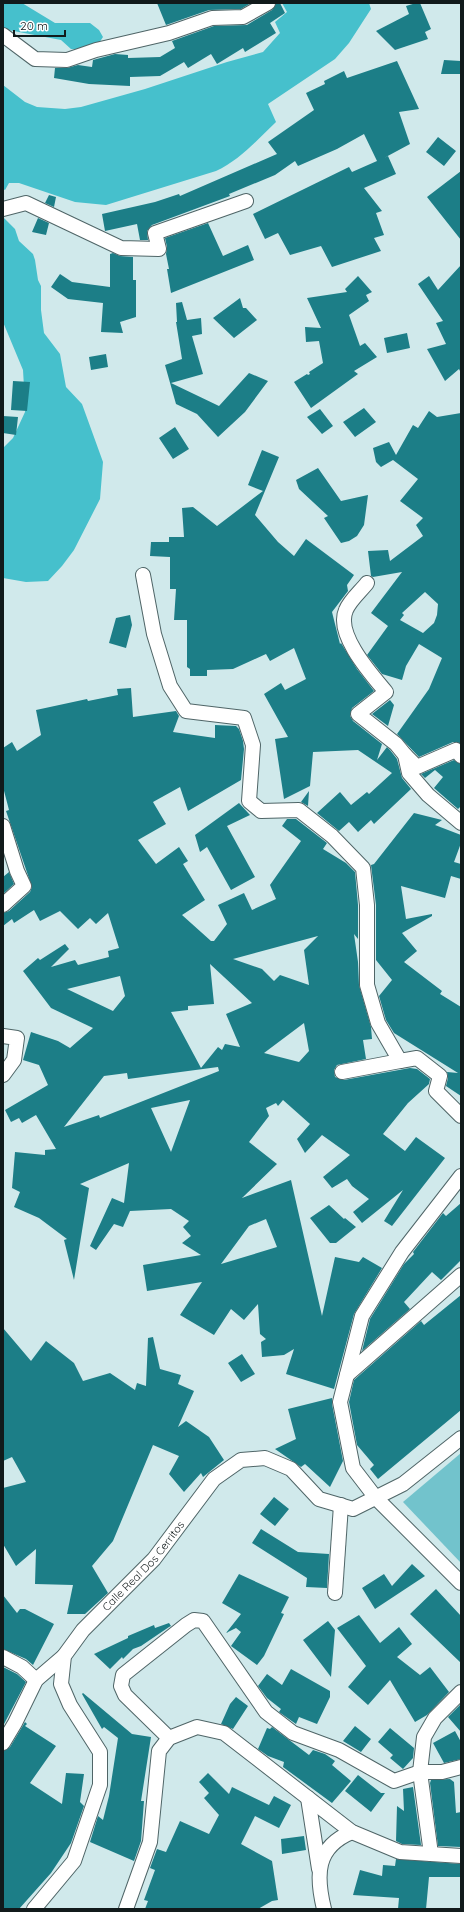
<svg xmlns="http://www.w3.org/2000/svg" width="464" height="1912" viewBox="0 0 464 1912" font-family="Quicksand,sans-serif">
<style>
.green{fill:#72c3cc}
.forest{fill:#46c0cc}
.building{fill:#1c7e87;fill-rule:evenodd}
.lines{fill:none;stroke-linecap:round;stroke-linejoin:round}
.minor-casing{stroke:#4f6567;stroke-width:16}
.minor{stroke:#fff;stroke-width:14}
.labels{text-anchor:middle;stroke-width:3;stroke-linejoin:round;paint-order:stroke}
.street-label{font-size:11px;fill:#111a1b;stroke:#fff}
</style>
<rect width="100%" height="100%" fill="#d0e9eb"/>
<path class="green" d="M461,1453V1563L403,1502Z"/>
<path class="forest" d="M3,3H22L55,23H90L99,30L103,37L99,43L85,50L71,49L61,40L3,29Z
M282,3L319,4L369,3L371,9L349,43L335,59L268,104L276,122C257,140 240,160 216,171L106,205L75,202L19,183H9L5,190L3,189V85L25,102L37,107L65,109L81,107L145,89L227,62L263,52L280,33L275,22L287,12Z
M3,217L15,229L19,241L33,254L35,260L38,280L41,286V310L44,333L60,354L66,387L82,404L103,462L100,499L74,550L62,566L48,581L26,582L3,578V448L13,438L25,412V404L23,370L3,322Z"/>
<path class="building" d="M157,3H251L241,9L209,10L166,25Z
M276,3H280L285,13L270,23L276,33L245,52L243,48L217,64L211,54L188,68L184,62L160,76L130,77V86L89,84L54,78L55,68H67L78,65L92,67L93,60L115,54L128,55V58L160,57L175,48L172,41L214,26L247,25L272,10Z
M416,3H420L431,29L425,32L428,39L395,50L376,31L409,14L406,6Z
M444,60L461,61V74H441Z
M397,61L419,109L399,112L410,144L384,158L388,156L396,174L364,188L382,211L376,213L384,235L374,238L381,251L332,267L321,246L290,255L278,233L265,239L253,214L349,167L352,172L377,161L364,134L337,149L298,166L295,161L275,175L229,194L230,196L152,225L147,231L148,240H140L137,224L105,231L102,214L155,202L179,194L180,196L277,154L268,142L314,110L306,93L325,84L324,81L344,71L347,78Z
M438,137L456,151L444,166L426,152Z
M461,171V240L427,197Z
M49,195L56,197L54,207L45,203Z
M38,218L49,223L46,235L32,232Z
M208,223L223,256L248,245L254,260L171,293L167,269H169L166,254L167,247L165,238Z
M113,253L120,256L133,257V280H136V317L120,322L123,333L101,332L103,303L68,299L51,287L60,274L72,282L110,287V254Z
M461,265V373L459,369L445,381L427,349L446,344L436,323L443,321L418,284L429,276L438,290Z
M358,276L372,292L366,295L369,301L349,315L360,346L365,343L377,357L354,371L358,374L311,408L294,382L307,374L308,375L310,374L309,372L323,363L319,341L306,342L305,327L321,328L307,298L347,292L345,289Z
M240,298L243,308H246L257,320L234,338L213,318Z
M182,302L187,320L201,318L202,334L192,336L203,374L171,383L219,406L249,373L268,381L245,412L218,437L197,414L176,404L165,365L182,359L176,322H177L176,303Z
M407,333L410,348L387,353L384,338Z
M106,354L108,367L91,370L89,357Z
M13,381L30,382L27,411L11,410Z
M364,408L376,422L355,437L343,422Z
M320,409L333,426L322,434L307,417Z
M429,411L437,417L461,413V744L453,742L419,757L397,734L429,689L442,658L419,644L406,666L402,680L382,674L371,660L367,655L388,626L371,613L402,572L373,577L371,576L368,551L388,550L390,561L423,536L416,525L423,518L400,501L418,479L393,460L381,467L376,462L373,448L389,442L396,455L413,425L418,428ZM425,592L438,604L437,615L434,623L423,633L400,620L404,615L402,613Z
M3,416L18,417L16,435L3,433Z
M175,427L189,449L173,459L159,438Z
M262,450L279,457L255,515L278,542L294,556L306,539L354,575L347,585L348,591L332,612L340,644L341,643L357,669L374,691L352,708L350,716L353,721L382,744L377,760L387,747L390,750L397,759L402,778L411,789L374,824L371,820L358,832L349,822L339,831L317,813L340,792L351,805L367,792L369,794L392,773L358,750L313,752L310,786L284,799L275,739L288,737L264,694L281,683L285,690L306,679L294,648L270,661L266,654L233,669L207,670V676H190V669L187,667V620H174L176,589H170V557L150,556L151,542H169V537H184L182,508L193,507L217,526L263,491L248,485Z
M318,468L341,501L368,495L364,525L357,536L349,541L341,543L324,518L328,516L299,489L296,480Z
M130,615L132,625L126,648L109,643L116,618Z
M131,688L133,717L176,711L179,716L173,732L215,738V725L236,726L239,729L243,741L244,749L241,780L188,811L180,787L153,802L166,824L138,840L156,864L179,847L188,861L183,864L205,900L182,915L211,941H214L227,924L218,905L244,893L252,910L276,899L270,885L301,841L282,826L287,819H296L327,843L323,849L346,863L355,872L358,905V939L354,934L358,962L359,985L371,1027L372,1039L363,1040L366,1059L337,1065L334,1070L335,1077L344,1080L410,1068L417,1069L430,1079L429,1084L408,1103L383,1134L405,1151L416,1137L445,1158L392,1226L384,1221L403,1190L362,1223L353,1212L369,1199L352,1186L347,1179L332,1188L323,1177L350,1155L322,1135L305,1153L297,1139L310,1124L283,1100L278,1106L276,1103L266,1108L269,1116L249,1142L277,1164L242,1198L291,1180L322,1316L335,1257L359,1262L363,1257L382,1268L354,1314L334,1389L286,1374L294,1349L284,1355L262,1357L261,1342L266,1339L260,1334L258,1304L244,1320L231,1309L214,1335L180,1315L202,1282L147,1291L143,1265L201,1255L182,1243L191,1236L183,1227L189,1221L171,1209L130,1211L123,1227L114,1224L96,1250L90,1246L112,1198L124,1203L129,1163L80,1184L89,1188L74,1280L64,1240L67,1239L39,1218L14,1207L20,1192L12,1188L15,1152L45,1155V1150L56,1149L36,1115L22,1123L19,1118L11,1122L5,1110L48,1085L39,1065L23,1060L31,1032L58,1041L70,1048L93,1028L51,1008L23,971L38,958L40,960L65,944L69,949L51,967L75,960L78,965L109,957L108,951L119,948L108,913L96,924L90,918L78,929L60,911L40,921L34,910L14,923L12,919L3,926V913L9,911L30,892L32,887L6,811L9,810L3,787V748L12,742L17,751L41,735L36,710L87,699L88,701L118,695L117,689ZM318,936L304,950L309,985L280,975L274,981L262,969L233,959ZM210,964L252,1003L226,1014L240,1047L225,1044L222,1050L218,1047L201,1068L171,1012L188,1010V1006L214,1004ZM120,976L125,996L113,1011L67,989ZM304,1023L309,1051L299,1062L264,1053ZM218,1067L219,1071L100,1118L99,1115L64,1127L104,1076L127,1073L128,1079ZM190,1100L171,1152L151,1108ZM266,1219L277,1247L221,1264L249,1226Z
M390,700L394,705L388,726L372,714Z
M454,760L461,764V806L458,809L434,788L443,777L435,770L425,778L421,774Z
M309,791L308,806L301,802Z
M239,803L250,815L227,826L255,877L231,890L207,847L200,852L195,835Z
M414,813L442,820L435,825L461,835V843L454,862L461,864V879L451,876L445,898L401,886L406,919L432,914V916L402,933L417,951L404,962L442,991L440,994L461,1007V1096L446,1086L448,1078L447,1072L458,1073L394,1033L386,1020L379,996L392,980L376,960V905L371,865L374,864Z
M9,872L14,884L3,894V877Z
M461,1203V1260L441,1280L432,1272L404,1302L410,1309L362,1351L370,1319L404,1264L414,1254L413,1252L443,1213L446,1216Z
M329,1205L344,1219L345,1218L356,1227L336,1243H330L310,1218Z
M461,1295V1410L378,1479L370,1469L374,1465L357,1445L349,1402L354,1380L421,1321L424,1325Z
M3,1328L31,1361L46,1341L74,1363L83,1381L110,1373L135,1390L137,1383L146,1386L148,1338L153,1337L160,1369L181,1375L178,1384L194,1391L178,1427L186,1421L209,1437L224,1460L203,1477L201,1473L184,1492L169,1474L179,1456L153,1445L113,1541L92,1566L108,1593L85,1614H67L73,1585L35,1584L36,1549L16,1566L3,1544V1488L26,1482L12,1457L3,1461Z
M242,1354L255,1374L241,1382L228,1363Z
M332,1398V1404L343,1461L330,1487L305,1464L301,1467L275,1449L296,1439L288,1409Z
M274,1497L289,1509L275,1526L260,1514Z
M261,1529L298,1552L329,1554L327,1588L306,1587L307,1578L252,1543Z
M412,1564L425,1576L375,1609L362,1588L384,1574L392,1586Z
M239,1574L289,1597L281,1613L284,1614L264,1656L257,1665L231,1646L241,1632L236,1628L226,1633L241,1614L222,1603Z
M436,1589L461,1616V1663L410,1614Z
M3,1595L17,1613L20,1609H25L54,1624L33,1665L26,1659L3,1649Z
M359,1615L380,1643L399,1627L412,1644L397,1657L420,1675L430,1667L449,1692L427,1715L415,1722L390,1680L368,1705L348,1687L366,1666L337,1628Z
M328,1621L335,1630L331,1677L303,1640Z
M169,1623L171,1626L169,1627L141,1646L133,1649L123,1659L122,1657L110,1669L94,1654L128,1638V1636L154,1625L155,1628Z
M3,1667L17,1674L26,1682L3,1726Z
M291,1669L330,1691V1697L317,1724L299,1717L296,1724L279,1712L281,1709L267,1698L258,1686L267,1674L282,1685Z
M83,1693L132,1734L151,1737L141,1801H144L141,1841L134,1861L90,1842L98,1816L103,1820L109,1796L118,1738L104,1727L102,1729L82,1694Z
M236,1697L248,1706L233,1729L221,1724L230,1704Z
M460,1705L461,1707V1732L448,1717Z
M25,1722L27,1724L25,1726L56,1746L30,1783L62,1804L66,1773L84,1774L80,1802L84,1806L71,1843L51,1873L19,1909H3V1751L10,1747Z
M355,1726L371,1739L361,1752L343,1741Z
M272,1727L309,1755L313,1750L325,1754L335,1761L332,1765L351,1781L332,1803L283,1767L284,1762L268,1756L258,1749L267,1728L270,1729Z
M390,1728L414,1748L413,1758L403,1769L390,1758L393,1755L378,1742Z
M455,1731L461,1742V1759L444,1763L433,1743Z
M208,1773L229,1794L232,1787L269,1805L274,1796L291,1805L279,1828L255,1816L241,1844L272,1861L278,1900L272,1901L258,1909H145L148,1901L144,1900L155,1870L150,1868L157,1849L166,1852L180,1821L209,1834L219,1815L204,1798L209,1793L199,1782Z
M358,1775L381,1793H385L371,1812L345,1791Z
M450,1779L454,1782L456,1813L461,1812V1847L438,1846L430,1783L431,1780Z
M413,1787L421,1845L402,1844L396,1841L397,1806L404,1811L403,1789Z
M304,1836L306,1850L282,1854L281,1839Z
M396,1859L461,1864V1877H429L426,1909H398L399,1898L353,1895L360,1870L382,1876L383,1865L395,1866Z"/>
<g class="lines">
<g class="minor-casing">
<g id="minor">
<path d="M3,35L35,59L67,60L96,50L169,33L212,18L243,17L268,3"/>
<path d="M3,209L26,203L121,248L159,249L155,233L246,201"/>
<path d="M143,575L154,634L170,686L186,711L244,718L253,745L249,801L261,811L299,810L332,836L363,868L367,905V985L378,1023L400,1061L417,1058L440,1076L436,1091L461,1116"/>
<path d="M367,583C361,591 350,600 346,610C335,634 371,674 386,692L358,714L396,744L405,755L409,773L428,795L461,823"/>
<path d="M405,755L417,767L456,750L461,756"/>
<path d="M3,826L17,871L24,886L3,905"/>
<path d="M3,1036L17,1038L14,1060L3,1075"/>
<path d="M342,1072L400,1061"/>
<path d="M461,1176L402,1252L362,1316L340,1402L353,1468L376,1498L461,1583"/>
<path d="M347,1375L461,1275"/>
<path d="M335,1593L341,1505"/>
<path d="M3,1657L22,1667L36,1680"/>
<path d="M169,1738L125,1695L121,1686L123,1675L186,1625L194,1620L203,1621L266,1712L293,1733L339,1750L394,1781L420,1772H442L461,1767"/>
<path d="M3,1743L15,1723L36,1680L64,1656"/>
<path d="M308,1798L319,1869"/>
<path d="M431,1854L420,1772L424,1737L435,1718L461,1692"/>
<path id="s1" d="M34,1909L74,1861L100,1785V1752L70,1705L61,1684L64,1656L83,1630L154,1559L214,1479L241,1460L265,1458L291,1469L319,1499L353,1509L403,1484L461,1438"/>
<path d="M126,1909L150,1842L159,1751L169,1738L197,1727L224,1733L352,1832L400,1852L461,1856"/>
<path d="M324,1909C316,1876 315,1847 352,1832"/>
</g>
</g>
<use href="#minor" class="minor"/>
</g>
<g class="labels">
<g class="street-label">
<text dy="4" stroke="none"><textPath href="#s1" startOffset="403">Calle Real Dos Cerritos</textPath></text>
</g>
</g>
<rect width="464" height="1912" fill="none" stroke="#111a1b" stroke-width="8"/>
<path d="M14 30v6h51v-6" fill="none" stroke="#111a1b" stroke-width="2"/>
<text x="20" y="30" font-size="12" fill="#111a1b" stroke="#ffffff" stroke-width="3" paint-order="stroke">20 m</text>
</svg>
